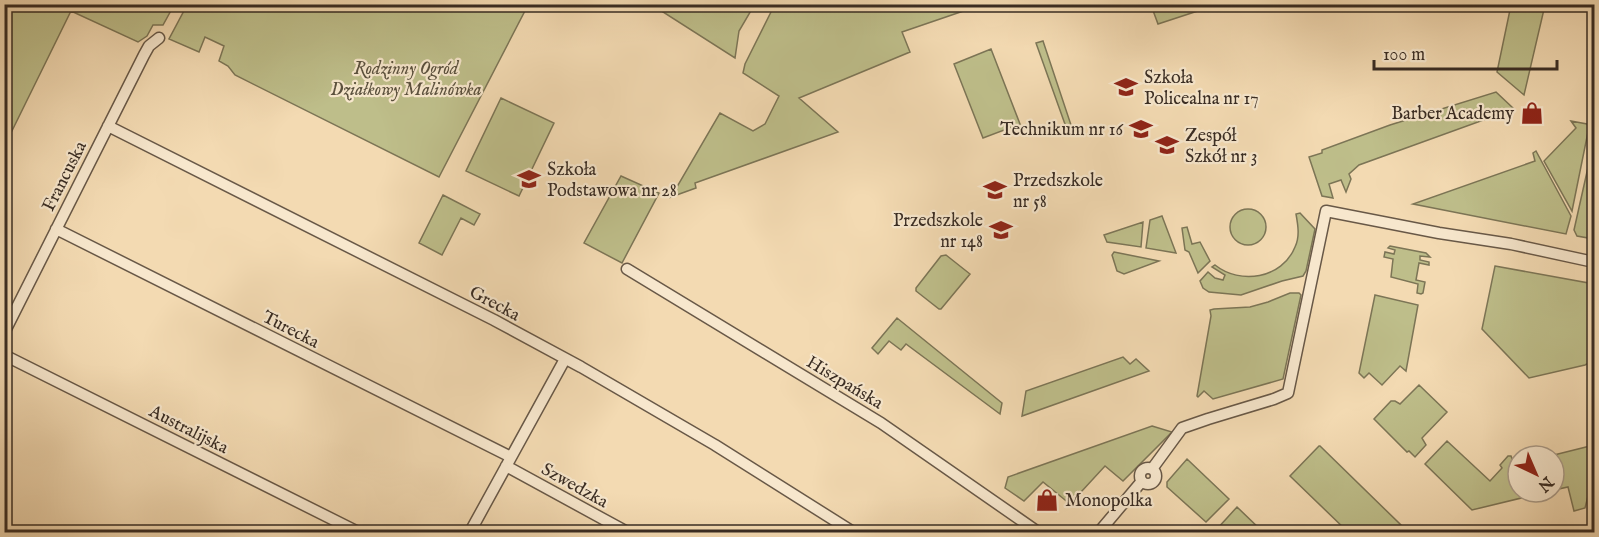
<svg xmlns="http://www.w3.org/2000/svg" width="1599" height="537" viewBox="0 0 1599 537" font-family="'IM FELL English',serif">
<style>
.green{fill:#bebe8a;stroke:#7c7556;stroke-width:1.5}
.lines{fill:none;stroke-linecap:round;stroke-linejoin:round}
.street-casing{stroke:#685847;stroke-width:13}
.street{stroke:#f7e7cd;stroke-width:10}
.labels{text-anchor:middle;stroke-width:4.5;stroke-linejoin:round;paint-order:stroke}
.park-label{font-size:18px;font-style:italic;fill:#5a503d;stroke:#f7e7cd}
.poi-label{font-size:18px;fill:#392c23;stroke:#f7e7cd;text-anchor:start}
.street-label{font-size:18px;fill:#392c23;stroke:#f7e7cd}
</style>
<rect width="100%" height="100%" fill="#f3dab2"/>
<filter id="stains"><feTurbulence type="fractalNoise" baseFrequency=".00333" numOctaves="4"/><feColorMatrix values="0 0 0 0 .2 0 0 0 0 .09 0 0 0 0 .02 0 0 0 .5 -.17"/></filter>
<radialGradient id="worn" r=".72"><stop offset=".6" stop-color="#630" stop-opacity="0"/><stop offset="1" stop-color="#630" stop-opacity=".3"/></radialGradient>
<path class="green" d="M5,4H174V5L163,25H153L147,36L138,42L71,11L5,145Z
M750,4L752,9L739,31L735,58L652,5Z
M187,5V4L528,5L439,177L235,75L228,66L219,61L224,46L205,37L199,52L169,39Z
M780,5H981L902,32L910,52L799,98L838,132L695,183L696,188L671,197L720,113L753,131L765,124L779,96L743,73L745,64L772,10Z
M1151,5V4L1216,5L1158,24Z
M1511,5H1545L1524,95L1497,72Z
M1043,41L1071,125L1066,127L1036,43Z
M991,49L1020,124L983,138L954,64Z
M1496,92L1514,109L1359,165L1349,174L1351,179L1346,192L1341,180L1329,184L1333,198L1322,196L1309,157L1322,153V150L1390,125Z
M501,98L554,123L519,196L466,171Z
M1571,121L1587,124L1589,127L1572,211L1544,161L1576,128Z
M1593,145L1594,150V239L1577,236L1574,230Z
M1536,151L1571,216L1566,234L1413,204L1535,161L1533,153Z
M621,176L659,193L622,263L584,243Z
M443,195L480,214L474,225L461,218L442,255L419,243Z
M1230 227a18 18 0 1 1 36 0a18 18 0 1 1-36 0Z
M1300,213L1315,229L1306,271L1303,276L1282,281L1241,295L1209,292L1203,288L1200,281L1208,272L1215,278L1223,280L1225,275L1212,267L1215,265C1240,285 1282,279 1295,247C1300,237 1298,225 1296,214Z
M1162,216L1176,253L1146,248L1150,220Z
M1143,222L1141,247L1107,242L1104,235Z
M1187,227L1192,244L1200,242L1210,261L1198,273L1189,252L1185,250L1182,228Z
M1390,246L1426,253L1430,257L1420,256V260L1429,262V265L1419,263L1416,280L1425,282L1423,293L1421,294L1417,293L1418,284L1391,277L1393,259L1384,257L1385,252L1394,254L1395,250L1388,248Z
M1114,252L1159,261L1124,274L1117,271L1112,255Z
M946,255L970,274L941,309H939L916,291V288L941,256Z
M1495,266L1594,284V360L1585,365L1529,378L1482,329Z
M1290,293H1299L1301,295L1283,379L1213,399L1204,391L1198,397L1197,396L1211,316L1210,310L1214,309L1250,307L1268,302Z
M1375,295L1418,305L1406,371L1400,366L1382,385L1369,373L1364,378L1359,373Z
M897,318L1002,403L1000,414L906,344L901,350L889,341L878,354L872,348Z
M1123,357L1130,364L1136,359L1149,371L1022,416L1026,391Z
M1419,385L1447,412L1422,438L1426,445L1415,457L1409,451L1407,452L1374,419L1391,401H1395L1400,404Z
M1152,426L1172,432L1123,481L1105,466L1070,504L1043,482L1024,501L1005,488L1008,477Z
M1447,441L1490,481L1502,468L1500,465L1508,456H1511L1514,464H1518V492H1546L1472,510L1425,464Z
M1594,445V472L1585,508L1574,511L1568,487L1554,490V456H1550Z
M1319,446H1320L1401,525L1391,532H1348L1290,476Z
M1187,459L1229,499L1206,522L1167,487V482Z
M1237,507L1263,532H1221L1217,529Z"/>
<g class="lines">
<g class="street-casing">
<path id="street" d="M108,126L494,320L581,367L715,445L853,532
M56,229L511,457
M627,269L881,423L1038,532
M4,333L144,55L149,46L159,38
M4,355L358,532
M506,466L627,532
M1140 476a8 8 0 1 1 16 0a8 8 0 1 1-16 0Z
M1152,469L1182,428L1208,419L1274,399L1288,393L1326,211L1439,233L1511,244L1594,262
M470,532L565,359
M1099,532L1142,481"/>
</g>
<use href="#street" class="street"/>
</g>
<defs>
<g id="university-bare" transform="scale(1.8)"><path d="M0-5L7-2L0 1L-7-2ZM-4 1L0 2.5L4 1V4Q0 6-4 4Z" fill="#8f2418" stroke="#f7e7cd" stroke-width="2.5" paint-order="stroke"/></g>
<g id="shop-bare" transform="scale(1.8)"><path d="M-5-2.5h2.3a2.7 3.5 0 0 1 5.4 0H5L5.5 6h-11ZM-1.5-2.5h3a1.5 2.3 0 0 0-3 0Z" fill="#8f2418" stroke="#f7e7cd" stroke-width="2.5" paint-order="stroke"/></g>
<g id="school-bare" transform="scale(1.8)"><path d="M0-5L7-2L0 1L-7-2ZM-4 1L0 2.5L4 1V4Q0 6-4 4Z" fill="#8f2418" stroke="#f7e7cd" stroke-width="2.5" paint-order="stroke"/></g>
</defs>
<g fill-rule="evenodd">
<use href="#university-bare" x="1126" y="87"/>
<use href="#shop-bare" x="1532" y="113"/>
<use href="#school-bare" x="1141" y="129"/>
<use href="#school-bare" x="1167" y="145"/>
<use href="#school-bare" x="529" y="179"/>
<use href="#school-bare" x="995" y="190"/>
<use href="#school-bare" x="1001" y="230"/>
<use href="#shop-bare" x="1047" y="500"/>
</g>
<g class="labels">
<g class="park-label">
<text x="406" y="74">Rodzinny Ogród<tspan x="406" dy="21">Działkowy Malinówka</tspan></text>
</g>
<g class="poi-label">
<text x="1144" y="83">Szkoła<tspan x="1144" dy="21">Policealna nr 17</tspan></text>
<text x="1514" y="119" text-anchor="end">Barber Academy</text>
<text x="1123" y="135" text-anchor="end">Technikum nr 16</text>
<text x="1185" y="141">Zespół<tspan x="1185" dy="21">Szkół nr 3</tspan></text>
<text x="547" y="175">Szkoła<tspan x="547" dy="21">Podstawowa nr 28</tspan></text>
<text x="1013" y="186">Przedszkole<tspan x="1013" dy="21">nr 58</tspan></text>
<text x="983" y="226" text-anchor="end">Przedszkole<tspan x="983" dy="21">nr 148</tspan></text>
<text x="1065" y="506">Monopolka</text>
</g>
<g class="street-label">
<text transform="translate(64 176) rotate(-63)" y="6">Francuska</text>
<text transform="translate(495 303) rotate(28)" y="6">Grecka</text>
<text transform="translate(291 329) rotate(27)" y="6">Turecka</text>
<text transform="translate(845 382) rotate(31)" y="6">Hiszpańska</text>
<text transform="translate(189 429) rotate(27)" y="6">Australijska</text>
<text transform="translate(575 485) rotate(29)" y="6">Szwedzka</text>
</g>
</g>
<rect width="1599" height="537" fill="none" stroke="#f3dab2" stroke-width="24"/>
<rect x="6" y="6" width="1587" height="525" fill="none" stroke="#392c23" stroke-width="3"/>
<rect x="12" y="12" width="1575" height="513" fill="none" stroke="#392c23" stroke-width="1.5"/>
<g transform="translate(1536 474) rotate(136)"><circle r="28" fill="#f7e7cd" stroke="#ab9c89" stroke-width="1.5"/>
<path d="M0-4.5L10 22L0 15L-10 22Z" fill="#8f2418"/>
<text y="-9" font-size="16" font-weight="bold" text-anchor="middle" fill="#392c23">N</text>
</g>
<path d="M1374 60v9h183v-9" fill="none" stroke="#392c23" stroke-width="3"/>
<text x="1383" y="60" font-size="18" fill="#392c23" stroke="#f7e7cd" stroke-width="4.5" paint-order="stroke">100 m</text>
<rect width="100%" height="100%" filter="url(#stains)"/>
<rect width="100%" height="100%" fill="url(#worn)"/>
</svg>
